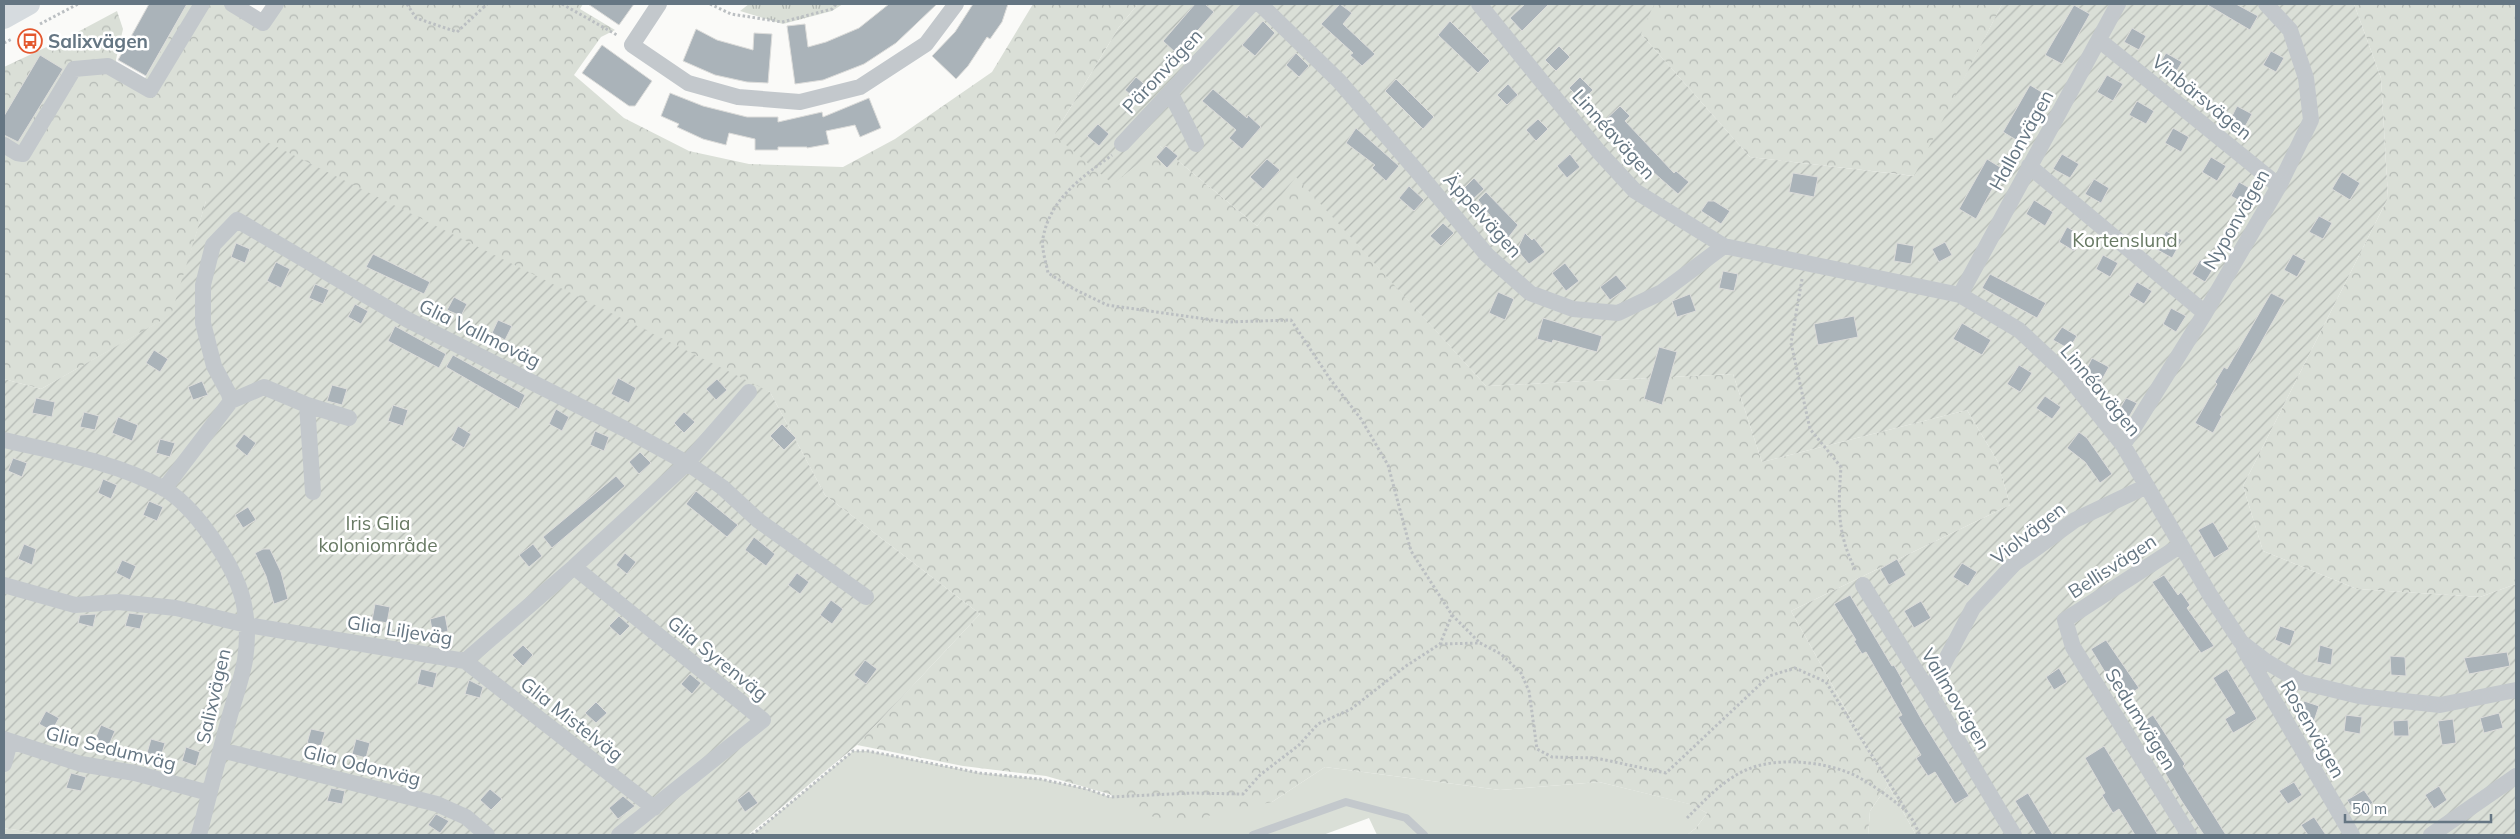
<svg xmlns="http://www.w3.org/2000/svg" width="2520" height="839" viewBox="0 0 2520 839" font-family="Mulish,sans-serif">
<style>
.grass{fill:#dadfd7}
.forest{fill:url(#forest-crowns)}
.park{fill:url(#park-tufts)}
.garden{fill:url(#garden-furrows)}
.building{fill:#aab3b9;stroke:#dcdcda}
.lines{fill:none;stroke-linecap:round;stroke-linejoin:round}
.path{stroke:#bbbfc2;stroke-width:3;stroke-dasharray:2.5 2.5;stroke-linecap:butt}
.lane{stroke:#c3c8cc;stroke-width:8}
.street{stroke:#c3c8cc;stroke-width:16}
.secondary{stroke:#d6dbdf;stroke-width:22}
.labels{text-anchor:middle;stroke-width:5;stroke-linejoin:round;paint-order:stroke}
.poi-label{font-size:19px;font-weight:bold;fill:#657683;stroke:#fff;text-anchor:start}
.street-label{font-size:19px;fill:#657683;stroke:#fff}
.park-label{font-size:19px;fill:#687a64;stroke:#fff}
</style>
<defs>
<pattern id="forest-crowns" width="20" height="18" patternUnits="userSpaceOnUse" patternTransform="scale(1.25)"><rect width="20" height="18" fill="#dadfd7"/><path d="M2 6a3 3 0 1 1 6 0M12 15a3 3 0 1 1 6 0" fill="none" stroke="#b4b9b4"/></pattern>
<pattern id="park-tufts" width="24" height="20" patternUnits="userSpaceOnUse" patternTransform="scale(1.25)"><rect width="24" height="20" fill="#dadfd7"/><path d="M3 7l-1-3M5 7V3M7 7l1-3M15 17l-1-3M17 17v-4M19 17l1-3" fill="none" stroke="#b4b9b4"/></pattern>
<pattern id="garden-furrows" width="10" height="10" patternUnits="userSpaceOnUse" patternTransform="scale(1.25)"><rect width="10" height="10" fill="#dadfd7"/><path d="M-1 1l2-2M0 10L10 0M9 11l2-2" fill="none" stroke="#b4b9b4"/></pattern>
</defs>
<rect width="100%" height="100%" fill="#fafaf8"/>
<path class="grass" d="M853,751H868L980,773L1040,779L1087,789L1110,797L1133,795L1272,802L1325,767L1500,790L1599,782L1690,804L1707,813L1696,828L1687,835H1377L1369,818L1323,835H752Z
M1888,785L1916,835H1868L1870,811Z"/>
<path class="forest" d="M187,4H241L261,17L269,4H583L580,9L615,30L601,37L574,75L624,118L689,151L749,164L843,167L895,139L992,72L1033,4H1138L1119,27L1054,135L1160,146L1257,226L1296,176L1486,386L1733,374L1762,462L1967,410L1998,462L2010,505L1791,611L1888,785L1870,811L1868,835H1687L1696,828L1707,813L1689,804L1599,782L1500,790L1325,767L1272,802L1220,812L1178,826L1138,811L1109,794L1046,776L963,766L857,745L980,614L825,495L770,392L206,201L172,315L41,389L4,379V67L72,35L117,11L123,29L115,64L144,80Z
M1654,4H2002L1915,176L1750,157L1640,33Z
M2354,4H2516V584L2480,597L2357,589L2263,551L2243,486L2388,198L2381,78Z
M4,828L50,835H4Z"/>
<path class="park" d="M749,4H843L832,11L783,24L740,11Z"/>
<path class="garden" d="M1138,4H1654L1641,34L1750,157L1914,176L2002,4H2354L2381,78L2388,198L2243,486L2263,551L2357,589L2480,597L2516,584V835H1916L1791,611L2010,505L1998,462L1967,410L1762,462L1733,374L1486,386L1296,177L1257,226L1160,146L1113,184L1054,135L1119,27Z
M265,141L770,392L825,495L980,614L857,745L748,835H50L4,828V379L41,389L171,315L206,201Z"/>
<path class="building" d="M149,4H187L146,76L118,60Z
M588,4H634L619,25Z
M889,4H937L896,43L864,64L823,80L795,84L787,26L805,24L808,47L826,42L859,28Z
M973,4H1008L1002,22L990,39L987,37L968,66L956,79L932,56L955,32Z
M1195,4H1205L1214,12L1177,54L1163,41Z
M1340,4L1352,13L1343,24L1375,54L1362,66L1350,55L1353,53L1321,24Z
M1525,4H1549L1522,31L1510,18Z
M2206,4H2236L2258,16L2250,30Z
M2074,5L2090,14L2062,64L2045,55Z
M1263,21L1275,33L1255,56L1242,45Z
M1450,21L1490,61L1478,73L1438,35Z
M2132,28L2146,36L2139,50L2124,42Z
M696,29L717,40L753,50L754,33L772,34L768,83L747,82L715,75L683,61Z
M602,45L652,81L635,106H629L582,73Z
M1559,46L1570,57L1556,71L1545,60Z
M2271,51L2284,58L2276,72L2263,65Z
M1296,53L1309,66L1299,77L1286,65Z
M2166,53L2182,62L2173,77L2157,68Z
M40,55L63,69L18,142L4,135V116Z
M2107,75L2123,84L2113,101L2097,92Z
M1136,77L1148,87L1137,100L1125,90Z
M1580,77L1593,90L1582,101L1569,88Z
M1396,79L1434,117L1423,129L1385,91Z
M1508,84L1518,95L1507,105L1497,95Z
M2030,85L2045,94L2018,141L2003,132Z
M1213,89L1247,118L1248,115L1261,127L1242,149L1229,138L1236,130L1202,101Z
M670,93L703,106L747,117H778V122L822,112L823,117L869,98L881,128L860,137L855,125L826,131L829,144L807,148V147H778V150H755V139L729,133L726,145L703,139L677,127L679,124L661,116Z
M2137,101L2154,111L2146,124L2129,115Z
M1620,106L1630,116L1625,121L1674,173L1676,171L1689,182L1678,194L1644,164L1643,165L1601,124Z
M2237,106L2252,114L2242,132L2228,124Z
M1538,119L1548,129L1536,141L1526,130Z
M1098,124L1109,134L1099,146L1087,136Z
M1356,128L1399,166L1386,181L1372,168L1375,165L1346,143Z
M2173,128L2189,137L2181,152L2165,143Z
M1166,146L1178,156L1167,168L1156,157Z
M1570,154L1580,167L1567,178L1557,166Z
M2062,154L2079,164L2070,178L2053,169Z
M2211,157L2226,166L2217,181L2202,172Z
M1267,159L1280,170L1263,189L1250,177Z
M1987,159L2003,169L1976,219L1959,209Z
M2342,172L2360,183L2350,200L2332,189Z
M1793,173L1818,177L1814,197L1789,192Z
M1474,178L1484,189L1472,200L1462,190Z
M2094,179L2109,188L2101,203L2085,194Z
M2239,182L2260,194L2252,208L2231,196Z
M1409,186L1424,200L1414,211L1399,198Z
M1486,192L1518,225L1508,238L1505,234L1503,236L1492,225L1495,222L1478,200Z
M2034,200L2053,212L2045,226L2026,214Z
M1708,201H1714L1730,211L1721,224L1701,211Z
M2319,216L2332,223L2323,239L2309,232Z
M1443,223L1454,233L1441,246L1430,236Z
M2067,227L2083,236L2074,251L2059,242Z
M2166,231L2182,240L2172,258L2156,249Z
M1525,233L1532,240L1534,238L1545,252L1529,264L1517,250Z
M1945,242L1952,255L1939,262L1932,249Z
M236,243L250,249L245,263L231,257Z
M1897,243L1914,246L1911,264L1894,261Z
M373,254L430,282L424,294L366,267Z
M2293,254L2306,261L2297,277L2284,270Z
M2103,255L2118,263L2110,277L2096,269Z
M2200,260L2213,269L2205,282L2192,274Z
M276,262L290,269L281,288L267,281Z
M1565,263L1579,281L1566,291L1552,273Z
M1723,271L1738,274L1734,291L1719,288Z
M1990,274L2046,303L2037,318L1982,288Z
M1616,275L1627,288L1610,300L1600,287Z
M2137,282L2152,291L2144,304L2129,295Z
M315,284L329,290L323,304L309,298Z
M1498,292L1514,299L1505,320L1489,313Z
M2271,293L2285,300L2220,415L2222,416L2213,433L2195,423L2217,384L2215,382L2224,367L2227,369Z
M1690,294L1696,311L1677,317L1672,301Z
M454,297L467,304L461,316L447,310Z
M355,304L368,311L361,324L348,317Z
M2171,308L2186,316L2176,332L2163,324Z
M1854,316L1858,337L1818,345L1814,324Z
M1543,318L1602,336L1597,352L1553,340L1552,343L1537,339Z
M498,320L512,326L505,340L492,333Z
M1962,323L1991,340L1982,355L1953,339Z
M395,326L446,354L439,368L388,341Z
M2062,327L2077,336L2069,349L2053,340Z
M1659,347L1677,352L1662,405L1644,399Z
M154,350L168,359L160,372L146,363Z
M453,355L525,395L519,409L446,367Z
M2092,358L2109,367L2100,383L2084,374Z
M2019,365L2032,373L2020,392L2007,384Z
M618,378L636,388L629,403L611,394Z
M717,379L727,390L716,400L706,389Z
M202,381L208,395L193,400L188,387Z
M332,385L347,389L342,405L327,401Z
M2045,396L2061,407L2052,419L2036,408Z
M36,398L55,402L52,417L32,413Z
M2126,398L2137,403L2129,417L2118,412Z
M393,405L408,410L403,426L388,421Z
M556,409L569,417L562,431L549,424Z
M84,412L99,416L95,430L80,427Z
M684,412L695,422L684,433L674,423Z
M118,417L138,425L132,441L112,433Z
M782,424L796,438L784,450L770,436Z
M458,426L471,434L464,448L451,440Z
M595,431L609,437L604,451L590,445Z
M2079,432L2087,438L2112,474L2100,483L2085,462L2067,448Z
M244,434L256,443L247,456L235,446Z
M160,439L175,443L170,457L156,453Z
M640,452L651,463L639,474L629,462Z
M13,458L27,463L22,477L8,471Z
M616,476L625,486L552,548L543,537Z
M103,479L117,485L111,499L98,493Z
M696,491L738,525L727,537L686,504Z
M149,501L163,507L157,521L143,515Z
M248,507L256,520L243,528L235,515Z
M2213,522L2229,549L2214,558L2198,530Z
M754,537L775,554L766,566L745,550Z
M24,544L36,549L32,565L18,559Z
M533,544L542,556L529,567L519,555Z
M263,549H270L281,572L288,599L274,604L266,576L255,553Z
M625,553L636,562L627,574L616,565Z
M1897,559L1906,575L1889,585L1880,569Z
M122,560L136,566L130,580L116,573Z
M1962,563L1977,572L1968,586L1953,577Z
M797,573L809,582L800,594L788,585Z
M2164,575L2178,595L2181,592L2190,605L2187,608L2214,646L2201,653L2152,582Z
M1850,595L1892,666L1894,665L1903,681L1901,683L1924,724L1969,796L1955,804L1935,772L1928,776L1916,758L1921,755L1898,717L1902,715L1866,652L1862,654L1854,641L1856,640L1834,604Z
M831,600L843,609L832,624L820,615Z
M1921,601L1931,618L1914,628L1904,611Z
M375,604L390,607L387,623L372,620Z
M129,613L144,615L140,629L125,626Z
M96,614L93,627L78,623L80,615Z
M445,615L448,631L433,635L430,619Z
M619,616L630,626L620,636L609,626Z
M2280,626L2295,631L2290,646L2275,640Z
M2106,640L2139,688L2122,700L2091,649Z
M523,645L533,655L523,666L512,655Z
M2320,645L2333,649L2331,665L2317,662Z
M2507,652L2510,666L2469,674L2464,658Z
M2390,656L2405,657L2406,676L2391,675Z
M865,660L877,669L866,684L854,675Z
M2059,668L2067,682L2054,690L2046,677Z
M421,669L437,673L433,688L417,684Z
M2227,669L2257,719L2233,733L2225,719L2235,713L2213,678Z
M690,674L701,683L692,694L681,684Z
M469,680L483,687L480,698L465,694Z
M2304,701L2319,706L2314,721L2299,715Z
M596,702L607,713L596,723L585,713Z
M46,711L59,718L52,731L39,724Z
M2499,713L2503,728L2484,733L2480,718Z
M2153,715L2185,764L2183,766L2226,835H2204L2181,800L2137,725Z
M2346,715L2362,717L2360,734L2344,731Z
M2453,719L2456,743L2442,745L2438,721Z
M2408,720L2409,736H2394L2393,721Z
M101,725L115,731L109,745L95,739Z
M311,729L325,732L321,746L307,743Z
M151,739L165,743L161,757L147,753Z
M356,739L370,743L366,758L352,754Z
M2104,746L2158,835H2135L2119,809L2113,813L2102,795L2105,793L2085,758Z
M186,747L200,752L196,766L182,761Z
M71,773L86,777L81,791L66,788Z
M2294,782L2302,795L2288,804L2279,791Z
M2439,786L2447,800L2434,809L2425,795Z
M331,788L345,791L342,804L327,801Z
M490,789L502,799L491,810L480,800Z
M2364,790L2373,803L2356,814L2347,800Z
M749,791L758,803L745,812L737,800Z
M2028,793L2053,835H2036L2015,801Z
M623,796L635,806L618,819L609,808Z
M436,814L449,821L440,833L428,825Z
M2314,817L2326,835H2308L2301,825Z"/>
<g class="lines">
<path class="path" d="M407,4L416,18L457,32L487,4
M562,4L617,35
M710,4L731,14L782,22L832,9L836,4
M40,24L78,4
M4,43L12,39
M1802,279L1791,343L1810,429L1841,467C1838,508 1837,534 1856,571
M1452,615L1480,643
M1440,644L1480,643L1501,654L1521,673L1529,691L1537,749L1552,757L1596,758L1666,773L1769,676L1795,668L1826,682L1906,810
M1687,818C1704,801 1723,780 1746,770C1775,757 1818,761 1847,772C1864,778 1891,798 1904,809C1911,815 1916,827 1920,835
M752,835L853,751H868L980,773L1040,779L1087,789L1110,797L1192,793L1243,794L1260,775L1299,745L1318,724L1351,709L1406,666L1440,644L1452,615L1411,551L1388,465L1361,419L1330,379L1291,320L1227,322L1107,305L1074,289L1048,273C1046,262 1041,248 1043,238C1050,199 1082,177 1112,155"/>
<path class="lane" d="M1253,835L1346,802L1406,818L1424,835"/>
<path class="street" d="M232,4L263,23L276,4
M659,4L632,45L688,83L738,97L800,102L860,87L926,44L956,4
M1260,4L1339,81L1416,170L1487,255L1530,293L1573,309L1618,313L1662,292L1724,246
M1479,4L1599,152L1635,191L1724,246L1960,295L2019,330L2067,375L2123,445L2210,595L2241,642L2267,662L2301,682L2359,696L2440,705L2516,690
M2099,40L2279,186
M1170,92L1196,144
M1122,144L1252,4
M4,145L17,153L23,154L74,69L108,66L150,90L202,4
M2029,166L2205,313
M1960,295L2118,4
M231,401L264,387L307,405L349,418
M307,405L313,492
M4,440C56,452 115,462 163,488C195,506 234,564 243,600C247,618 248,641 245,660C242,678 235,697 230,715C219,755 209,795 199,835
M2123,445L2205,313L2279,186L2311,120L2306,78L2290,30L2266,4
M164,489L231,401L229,394L214,366L203,323V285L213,245L237,220L408,320L625,429L687,463L722,487L759,521L866,597
M2181,545L2065,620L2073,647L2189,835
M574,567L763,720L619,835
M4,585L75,605L118,602L176,608L247,625L465,661L574,567L687,463L749,392
M1863,585L1929,692L2014,835
M2244,649L2352,835
M465,661L654,808
M1929,692L1973,608L2014,564L2075,520L2147,486
M4,739L81,764L135,773L209,793
M221,750L437,804L466,817L487,835
M4,764L10,742
M2431,835L2516,776"/>
<path class="secondary" d="M4,18L29,4"/>
</g>
<defs>
<g id="bus-ring" transform="scale(1.25)"><circle r="9.5" fill="#fff" stroke="#e4572e" stroke-width="1.5"/><path d="M-5-6H5V4H4V6H2V4H-2V6H-4V4H-5ZM-3.5-4V0h7V-4ZM-3.5 1.2v1.5H-2V1.2ZM2 1.2v1.5H3.5V1.2Z" fill="#e4572e"/></g>
</defs>
<g fill-rule="evenodd">
<use href="#bus-ring" x="30" y="41"/>
</g>
<g class="labels">
<g class="poi-label">
<text x="48" y="48">Salixvägen</text>
</g>
<g class="street-label">
<text transform="translate(1162 71) rotate(-47)" y="7">Päronvägen</text>
<text transform="translate(2202 97) rotate(39)" y="7">Vinbärsvägen</text>
<text transform="translate(1614 134) rotate(48)" y="7">Linnéavägen</text>
<text transform="translate(2021 140) rotate(-61)" y="7">Hallonvägen</text>
<text transform="translate(1483 215) rotate(48)" y="7">Äppelvägen</text>
<text transform="translate(2236 219) rotate(-60)" y="7">Nyponvägen</text>
<text transform="translate(480 333) rotate(26)" y="7">Glia Vallmoväg</text>
<text transform="translate(2101 390) rotate(50)" y="7">Linnéavägen</text>
<text transform="translate(2028 533) rotate(-38)" y="7">Violvägen</text>
<text transform="translate(2112 566) rotate(-33)" y="7">Bellisvägen</text>
<text transform="translate(400 630) rotate(9)" y="7">Glia Liljeväg</text>
<text transform="translate(718 658) rotate(39)" y="7">Glia Syrenväg</text>
<text transform="translate(213 696) rotate(-77)" y="7">Salixvägen</text>
<text transform="translate(1956 699) rotate(59)" y="7">Vallmovägen</text>
<text transform="translate(572 719) rotate(38)" y="7">Glia Mistelväg</text>
<text transform="translate(2141 719) rotate(58)" y="7">Sedumvägen</text>
<text transform="translate(2313 729) rotate(60)" y="7">Rosenvägen</text>
<text transform="translate(111 748) rotate(14)" y="7">Glia Sedumväg</text>
<text transform="translate(362 765) rotate(14)" y="7">Glia Odonväg</text>
</g>
<g class="park-label">
<text x="2125" y="247">Kortenslund</text>
<text x="378" y="530">Iris Glia<tspan x="378" dy="22">koloniområde</tspan></text>
</g>
</g>
<rect width="2520" height="839" fill="none" stroke="#657683" stroke-width="10"/>
<path d="M2345 814v8h146v-8" fill="none" stroke="#657683" stroke-width="2.5"/>
<text x="2352" y="814" font-size="15" fill="#657683" stroke="#ffffff" stroke-width="4" paint-order="stroke">50 m</text>
</svg>
